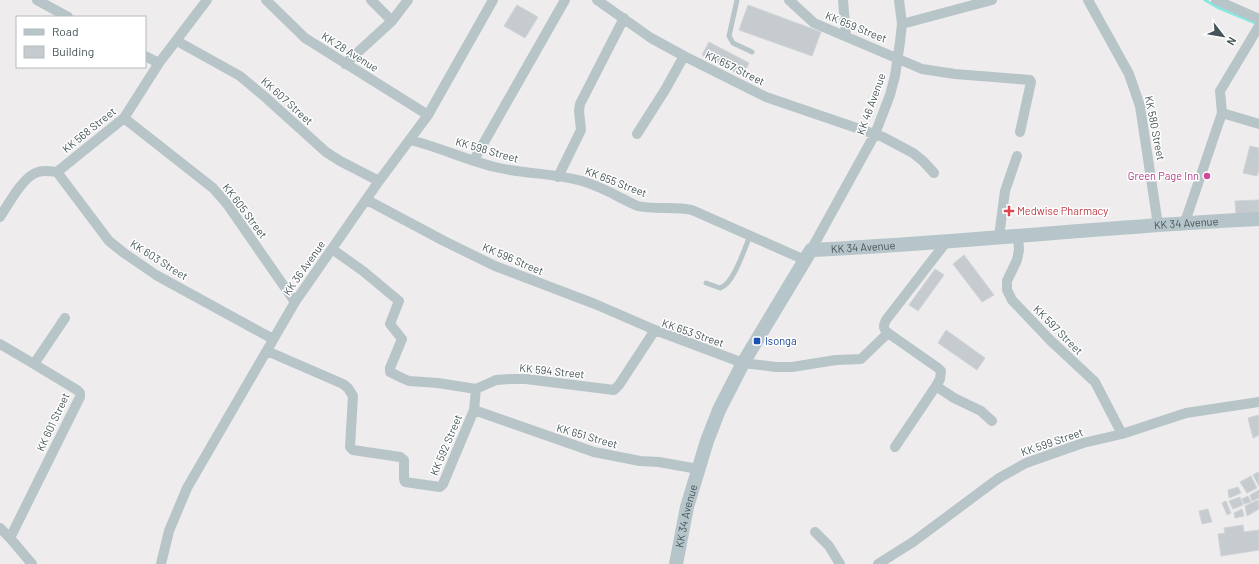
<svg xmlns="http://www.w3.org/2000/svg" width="1259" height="564" viewBox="0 0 1259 564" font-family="Barlow,sans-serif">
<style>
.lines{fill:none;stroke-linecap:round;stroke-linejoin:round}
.stream{stroke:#89e7e1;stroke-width:3}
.building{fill:#c5cbcf;stroke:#d0d4d7}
.service{stroke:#b7c5c8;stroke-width:5}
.minor{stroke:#b7c5c8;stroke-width:10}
.secondary{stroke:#b5c5ca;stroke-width:14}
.hotel-dot{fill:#d1479c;stroke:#fff;stroke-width:1.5}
.health-dot{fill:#e0444e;stroke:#fff;stroke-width:1.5}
.transit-dot{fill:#1a4fb4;stroke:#fff;stroke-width:1.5}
.labels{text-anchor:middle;stroke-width:3;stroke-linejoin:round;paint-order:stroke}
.street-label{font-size:11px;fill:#455458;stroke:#fff}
.hotel-label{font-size:11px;fill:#b23c85;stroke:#fff;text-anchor:end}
.health-label{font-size:11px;fill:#be3a42;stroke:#fff;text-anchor:start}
.transit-label{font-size:11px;fill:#164399;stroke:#fff;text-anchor:start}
</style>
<rect width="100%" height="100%" fill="#eeecec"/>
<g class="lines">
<path class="stream" d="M1205,0L1217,7L1258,24"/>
</g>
<path class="building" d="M517,5L538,17L525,38L504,26Z
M748,5L821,32L812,56L739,30Z
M709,42L749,63L743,76L702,55Z
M1250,146L1259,148V169L1257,176L1243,173Z
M1259,200V214L1236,215L1235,201Z
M964,255L994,295L982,302L953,264Z
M935,269L944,275L918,311L909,305Z
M946,330L985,358L977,370L938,343Z
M1259,415V435L1253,438L1248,418Z
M1258,472L1259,474V486L1253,475Z
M1251,476L1257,488L1247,493L1240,482Z
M1238,487L1241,493L1229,498L1228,490Z
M1259,490V498L1252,501L1250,495Z
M1248,496L1251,502L1244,504L1242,499Z
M1240,497L1243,505L1233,509L1229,501Z
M1258,500L1259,509L1247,516L1245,506Z
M1226,501L1231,513L1227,515L1222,503Z
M1208,509L1212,522L1202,524L1199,511Z
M1242,509L1244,516L1235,518L1234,513Z
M1243,525L1244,532L1259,530V550L1221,556L1218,534L1225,533L1224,528Z"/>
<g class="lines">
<path class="service" d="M737,0L729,36L733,43L752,52
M706,283L720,288C734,284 744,249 750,236"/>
<path class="minor" d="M37,0L68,17
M266,0L305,38L428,115
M371,0L392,21
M597,0L651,38L684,56L766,97L883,137L913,153L923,161L934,173
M789,0L814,23L922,69L955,74L1030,80L1031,82L1020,132
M843,0L846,36
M1088,0L1129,74L1140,106L1158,225
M1216,0L1259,19
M902,24L992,0
M177,41L240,76L265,97L326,152L340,161L379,181
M145,56L159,63
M345,64L392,21L408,0
M1222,113L1259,124
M124,118L213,188L227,204L295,302
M637,134L665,90L684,56
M410,140C439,147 466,160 495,167C523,174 554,173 582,181C596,185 608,191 621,198C626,200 632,204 638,206C655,210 675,206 692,210L805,260
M474,160L565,0
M57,172L109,241L124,253L156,275L273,339
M558,177L581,130L579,111L580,104L624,18
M367,200L444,241L495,266L595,304L655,330
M0,217C8,205 23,176 38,172C44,170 50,171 57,172L124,118L159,63L207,0
M1185,222L1222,113L1220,91L1259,26
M1018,236L1019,250L1017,260L1007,281V290L1012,300L1050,340L1095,382L1122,434
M999,237L1005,191L1017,156
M332,249L363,271L399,301L390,324L402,339L390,368V372L402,378L409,381L438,383L476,389L496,380L511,379H526L614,390L619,385L655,330L743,363L776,367H792L836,360L861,359L888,333
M811,250L875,134L890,95L895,76L900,42L902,24L899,0
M0,344L34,364
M267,351L343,384L348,388L353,396L350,447L353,450L400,457L404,460V479L405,482L440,487L443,484L474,410L476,389
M936,386L954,398L981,411L992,421
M474,410L594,452L640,461L659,462L698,469
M895,447L936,386L940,379L941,371L938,368L888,333C883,329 883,326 886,320L947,241
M0,528L10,538
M815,532L829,546L840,564
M32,564L10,538L80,397V393L77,390L34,364L65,318
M161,564L169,531L187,488L295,302L379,181L428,115L493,0
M878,564L913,542L999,478L1026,463L1083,443L1122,434L1186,413L1259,402"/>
<path class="secondary" id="s1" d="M676,564L687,507L707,441L719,410L743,363L811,250C961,243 1110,226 1259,219"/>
</g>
<circle class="hotel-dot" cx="1207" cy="176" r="4"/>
<path class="health-dot" d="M1007 205h4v4h4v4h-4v4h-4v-4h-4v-4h4z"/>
<rect class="transit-dot" x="753" y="337" width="8" height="8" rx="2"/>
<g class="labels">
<g class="street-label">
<text transform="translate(856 27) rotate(22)" y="4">KK 659 Street</text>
<text transform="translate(350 52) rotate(32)" y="4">KK 28 Avenue</text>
<text transform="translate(735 68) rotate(26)" y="4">KK 657 Street</text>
<text transform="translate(287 101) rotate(42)" y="4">KK 607 Street</text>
<text transform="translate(871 104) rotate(-70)" y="4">KK 46 Avenue</text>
<text transform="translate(1155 128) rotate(79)" y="4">KK 580 Street</text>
<text transform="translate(89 130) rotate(-39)" y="4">KK 568 Street</text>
<text transform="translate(487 150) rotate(16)" y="4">KK 598 Street</text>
<text transform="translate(616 182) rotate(21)" y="4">KK 655 Street</text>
<text transform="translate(245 211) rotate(53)" y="4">KK 605 Street</text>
<text dy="4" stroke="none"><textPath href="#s1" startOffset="721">KK 34 Avenue</textPath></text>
<text dy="4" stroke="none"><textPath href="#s1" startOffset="397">KK 34 Avenue</textPath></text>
<text transform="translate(513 259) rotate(23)" y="4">KK 596 Street</text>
<text transform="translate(159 260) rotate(32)" y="4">KK 603 Street</text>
<text transform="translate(304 268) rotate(-55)" y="4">KK 36 Avenue</text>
<text transform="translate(1058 330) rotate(45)" y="4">KK 597 Street</text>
<text transform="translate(693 333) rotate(19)" y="4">KK 653 Street</text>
<text transform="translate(552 371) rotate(6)" y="4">KK 594 Street</text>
<text transform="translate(53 422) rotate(-65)" y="4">KK 601 Street</text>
<text transform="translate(587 436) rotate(16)" y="4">KK 651 Street</text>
<text transform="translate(1052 442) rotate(-19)" y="4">KK 599 Street</text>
<text transform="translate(446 445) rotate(-67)" y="4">KK 592 Street</text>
<text dy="4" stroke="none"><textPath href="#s1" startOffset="49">KK 34 Avenue</textPath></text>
</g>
<g class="hotel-label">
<text x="1199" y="180">Green Page Inn</text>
</g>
<g class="health-label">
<text x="1017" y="215">Medwise Pharmacy</text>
</g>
<g class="transit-label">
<text x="765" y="345">Isonga</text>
</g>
</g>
<rect x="16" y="16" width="130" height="52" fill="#ffffff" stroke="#b5bbbc"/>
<rect x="24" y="29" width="20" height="6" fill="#b5c5ca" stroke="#b5bbbc"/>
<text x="52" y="36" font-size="12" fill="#455458">Road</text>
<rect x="24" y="46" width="20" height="12" fill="#c5cbcf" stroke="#b5bbbc"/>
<text x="52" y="56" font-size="12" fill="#455458">Building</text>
<g transform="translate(1223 36) rotate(121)" stroke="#ffffff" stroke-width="3" paint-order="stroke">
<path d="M0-3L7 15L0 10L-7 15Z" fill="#455458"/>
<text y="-6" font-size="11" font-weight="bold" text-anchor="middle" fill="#455458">N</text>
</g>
</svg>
